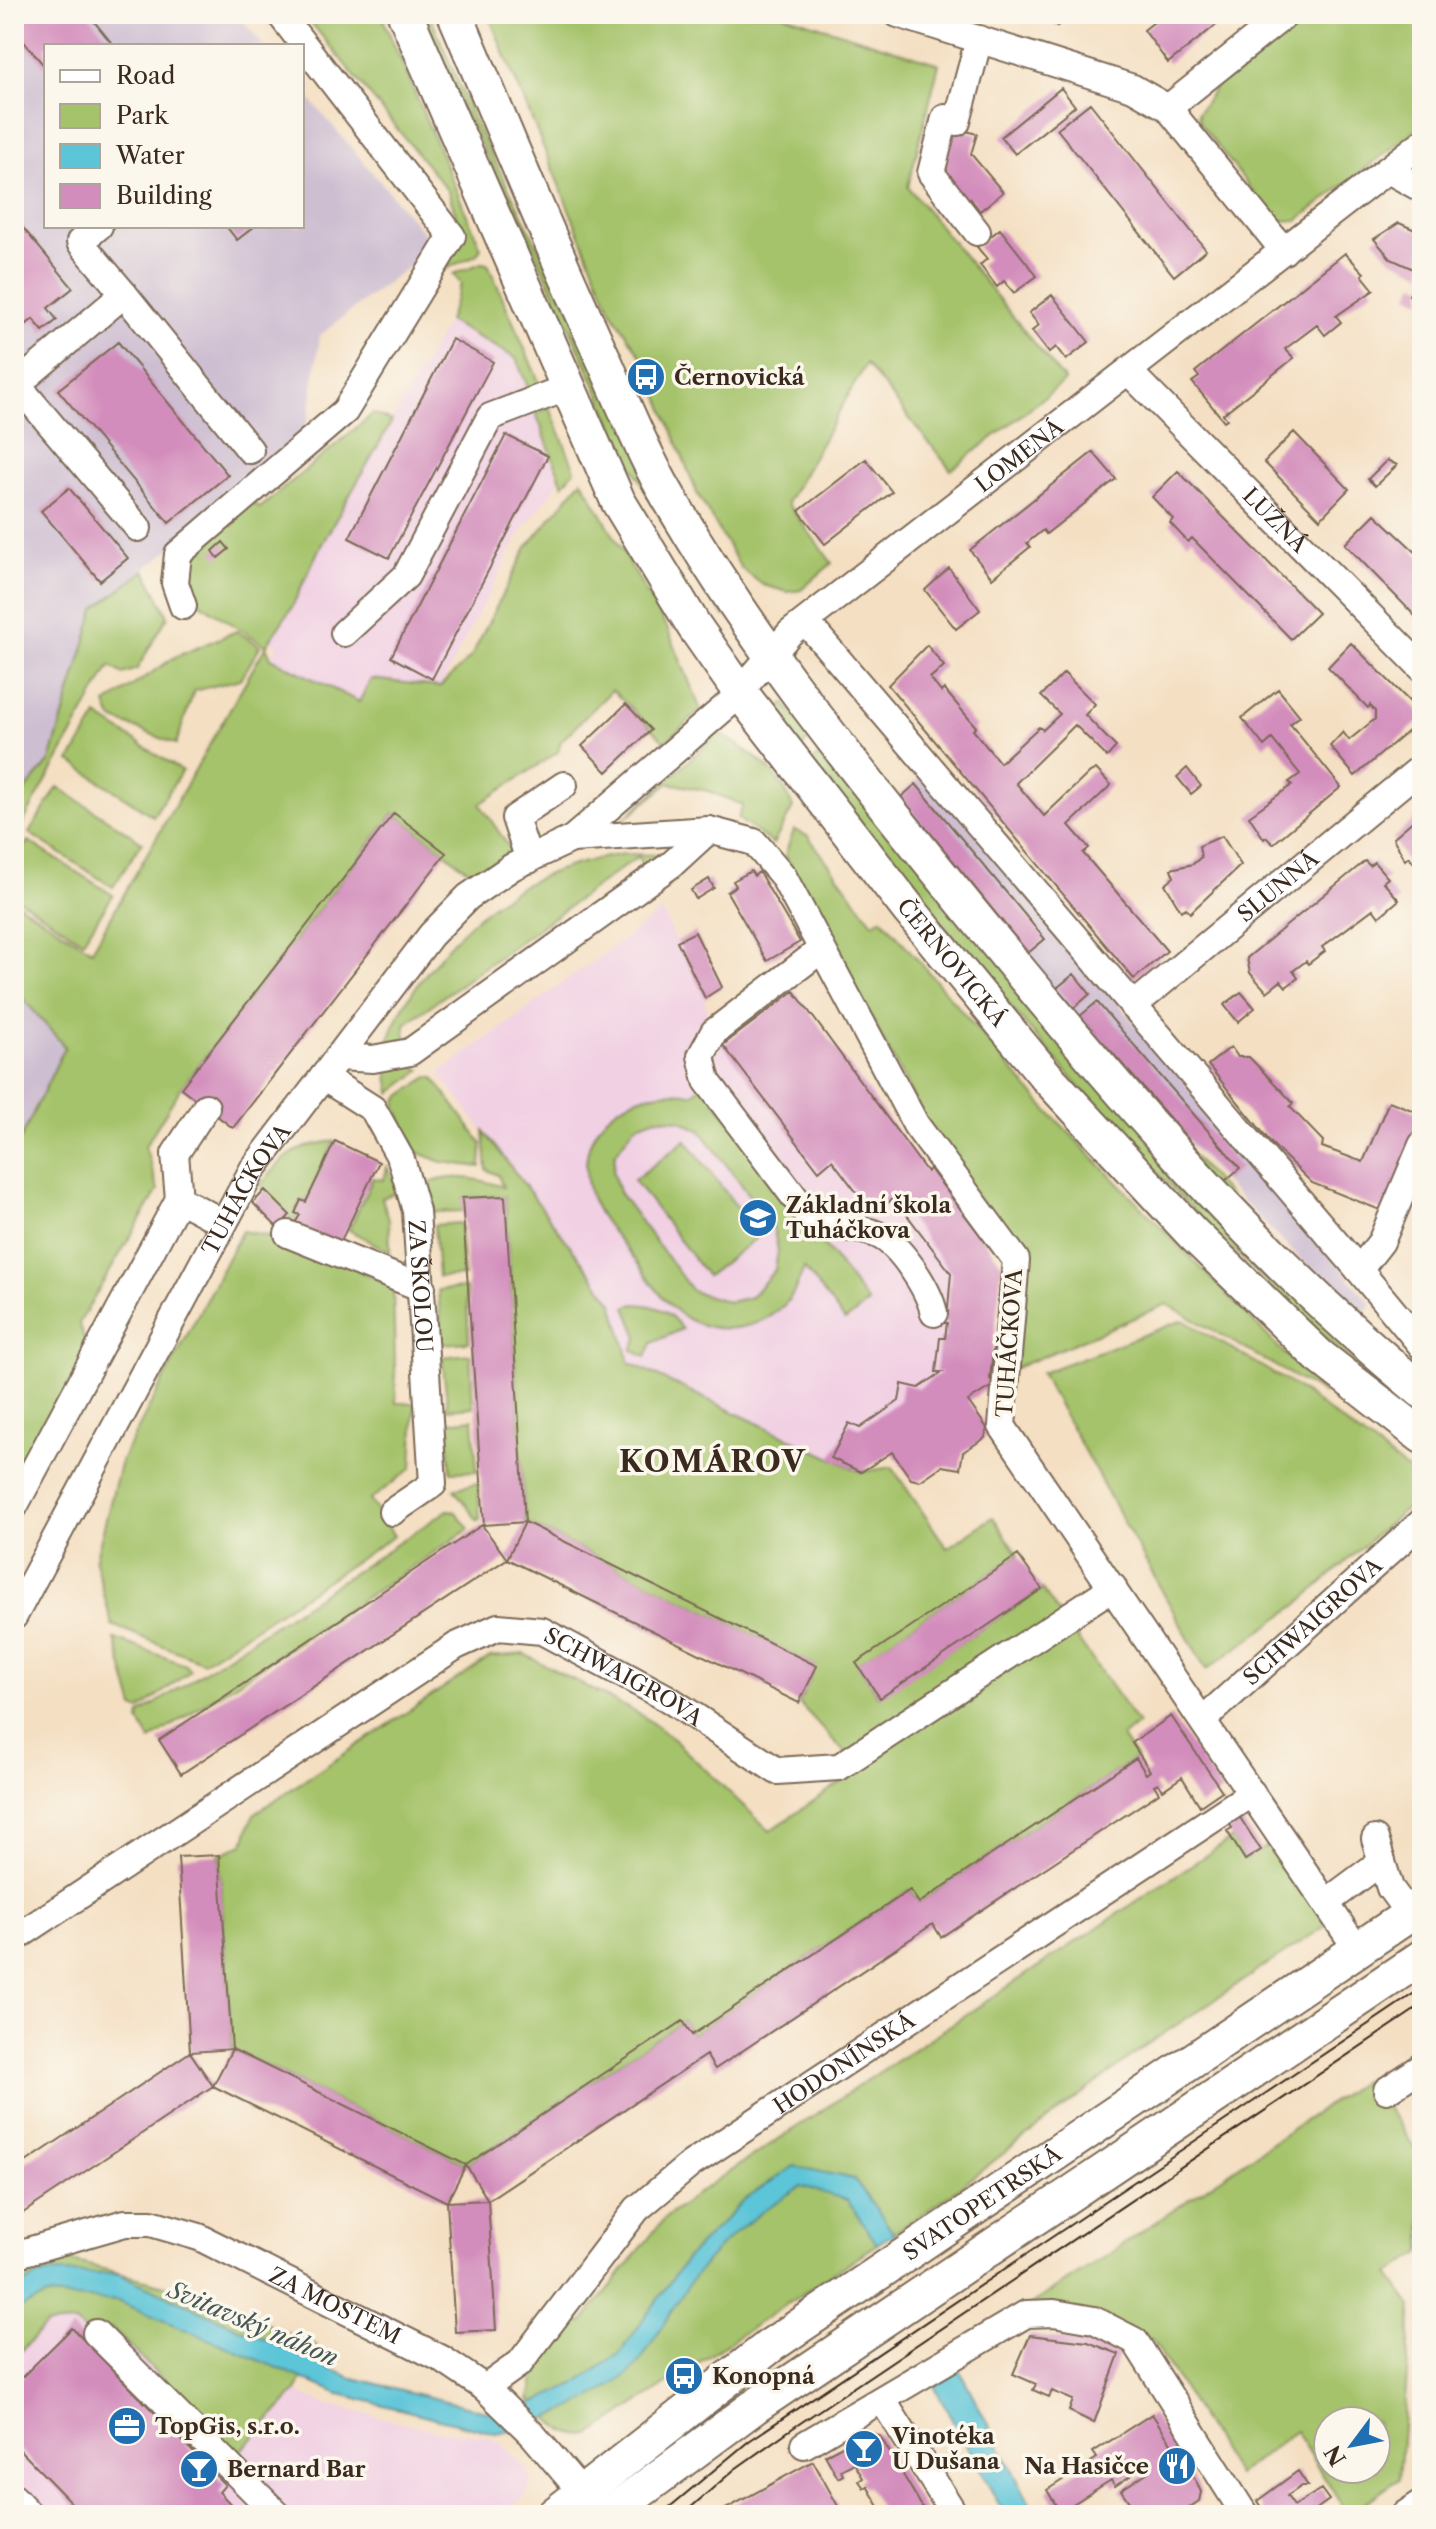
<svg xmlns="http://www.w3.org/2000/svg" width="1436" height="2529" viewBox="0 0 1436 2529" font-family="'Libre Caslon Text',serif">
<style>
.built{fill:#f1d0e3}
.industrial{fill:#cebed1}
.green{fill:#a5c36a;stroke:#707644;stroke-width:2;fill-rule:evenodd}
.water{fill:#5cc5d8;stroke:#4c787b;stroke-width:2}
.building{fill:#d38dbc}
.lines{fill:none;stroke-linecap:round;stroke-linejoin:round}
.minor-casing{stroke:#7c6957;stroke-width:30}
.major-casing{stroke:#7c6957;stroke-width:38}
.minor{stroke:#fff;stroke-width:26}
.major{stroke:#fff;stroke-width:34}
.tram{stroke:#3b2a1e;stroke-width:2}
.labels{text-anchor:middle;stroke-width:7;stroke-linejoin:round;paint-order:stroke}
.poi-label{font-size:22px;font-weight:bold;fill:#3b2a1e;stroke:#fbf7ec;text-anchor:start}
.street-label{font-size:22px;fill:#3b2a1e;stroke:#fbf7ec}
.water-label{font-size:24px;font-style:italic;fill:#455856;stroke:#fbf7ec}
.district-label{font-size:30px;font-weight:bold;letter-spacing:2px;fill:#3b2a1e;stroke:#fbf7ec}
</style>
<rect width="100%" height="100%" fill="#fbf7ec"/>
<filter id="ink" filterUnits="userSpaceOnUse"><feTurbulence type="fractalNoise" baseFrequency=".0125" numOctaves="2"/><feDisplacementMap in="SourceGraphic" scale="16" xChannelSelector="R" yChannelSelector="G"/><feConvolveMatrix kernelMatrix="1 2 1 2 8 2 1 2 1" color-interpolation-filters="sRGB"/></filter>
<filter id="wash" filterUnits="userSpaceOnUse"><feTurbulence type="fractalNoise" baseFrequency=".006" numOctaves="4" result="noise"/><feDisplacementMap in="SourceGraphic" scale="32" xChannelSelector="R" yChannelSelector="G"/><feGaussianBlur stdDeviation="1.8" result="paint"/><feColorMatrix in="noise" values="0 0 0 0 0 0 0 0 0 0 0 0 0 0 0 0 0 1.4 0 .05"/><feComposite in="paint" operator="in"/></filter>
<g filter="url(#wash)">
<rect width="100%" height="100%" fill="#f4dfc2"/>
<path class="built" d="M448,321L516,358L559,482L519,535L440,687L371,679L359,703L271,658L277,646L268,640L292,607L319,549Z
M662,911L705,998L708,1025L723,1044L794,991L927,1171L930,1169L1002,1264L990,1379L995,1384L969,1401L987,1428L985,1438L963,1452L960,1469L942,1466L920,1481L911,1479L892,1452L861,1472L630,1363L613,1303L439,1073Z
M75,2323L111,2328L238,2453L296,2392L327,2405L441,2431L487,2436L500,2443L528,2470L532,2480L526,2494L505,2515H14V2359L46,2325Z"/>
<path class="industrial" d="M14,14H237L264,46H46V226H302V90L435,246L320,335L309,417L294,450L95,609L50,761L14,804Z
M925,774L1372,1305L1359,1319L1223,1181L1023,956L897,796Z
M14,988L65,1047L14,1153Z"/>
<path class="green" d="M304,14H381L481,248L476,255L446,269L462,233L448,191Z
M423,14H429L476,124L725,617L680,553L629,460L547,277L463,109Z
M488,14H782L939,64L908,187L1065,381L951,470L866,364L787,503L832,563L801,590L788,592L763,585L741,568L697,493L646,364L611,310Z
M1308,14H1422V125L1298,220L1278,221L1272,216L1200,123L1198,113L1217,85Z
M481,263L488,264L540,384L529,390L516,358L448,321L461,284L453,274Z
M550,408L575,470L563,485L536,413Z
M373,414L392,421L319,549L292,607L266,646L271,658L359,702L371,679L440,687L471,657L527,547L582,480L668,630L701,710L665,742L612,690L561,741L558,752L480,804L511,850L474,875L394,813L181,1088L145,1146L158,1190L79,1323L87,1348L14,1491V1153L65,1047L14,988V901L92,950L266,646L194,599L187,588L184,561L252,502L260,508Z
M145,570L168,616L137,669L123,674L110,666L14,839V804L50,761L95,609Z
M237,631L260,646L241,679L194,691L176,744L112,719L106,704L175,657Z
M784,703L814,737L800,748L775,711Z
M97,716L182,771L153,816L70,761Z
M719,733C750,753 781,770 793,808L773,844L738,819L743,805L708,791L669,783L622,821Z
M826,750L1418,1405L1417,1410L1413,1411C1353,1366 1304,1319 1250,1267C1089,1111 952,937 812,762Z
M58,787L142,842L113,887L29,833Z
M794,830L808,836L873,923L882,918L1045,1108L1324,1394L1167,1304L1010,1370L1028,1264L940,1147L785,855Z
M28,841L113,895L83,941L14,896V863Z
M624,854L659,855L658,862L643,873L639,856L405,1024L406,1046L386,1050C395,1015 410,993 433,965C485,898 540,867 624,854Z
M406,1062L421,1070L391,1093L387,1069Z
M428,1077L434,1078L482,1144L481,1167L442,1162L417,1152L396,1107L398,1098Z
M703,1085L868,1303L845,1321L804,1268C799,1281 794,1295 784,1305C752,1336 700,1337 669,1304C655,1290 644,1272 632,1256C616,1236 595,1215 589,1190C572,1123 632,1083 692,1094ZM656,1118L680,1120L701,1131L773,1227L778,1250L775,1270L751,1297L729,1302L692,1291L619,1192L613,1172L615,1154L635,1126Z
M484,1131L613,1303L630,1363L861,1472L892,1467L947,1548L993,1517L1018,1555L857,1663L879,1697L1042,1589L1138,1724L1122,1737L1136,1758L919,1903L910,1890L692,2035L683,2021L466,2165L232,2049L219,1855L243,1844L254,1814L490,1657L524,1654L643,1716L674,1740L770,1831L860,1769L799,1703L816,1666L525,1522L505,1196L463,1198L464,1211L435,1212L427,1185C449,1172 480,1179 503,1187L498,1175L487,1170Z
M686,1140L759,1236L707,1276L634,1180Z
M335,1141L306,1202L301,1200L295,1223L260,1186C284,1155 296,1146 335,1141Z
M387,1167L399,1191L382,1198L389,1220L390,1252L349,1230L373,1178L384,1180Z
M460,1223L464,1276L438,1277L434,1225Z
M242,1231L298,1241L393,1287L396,1403H415L412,1468L370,1500L394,1536L203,1662L112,1625L95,1561L121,1461Z
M466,1288L469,1342L442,1344L438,1290Z
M634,1304C656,1305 669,1310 682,1329L652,1343L646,1357L632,1350L638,1337L626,1307Z
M1183,1320L1293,1385L1409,1471L1414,1501L1297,1605L1206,1670L1041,1373Z
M470,1354L473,1407L448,1409L442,1357Z
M473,1419L477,1471L451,1472L447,1422Z
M478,1483L480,1520L478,1521L454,1489Z
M448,1510L455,1511L469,1529L150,1740L139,1721L140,1714Z
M115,1639L186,1665L190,1671L140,1710L134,1708Z
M1232,1838L1245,1860L1273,1842L1328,1924L1142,2048L940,2202L590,2435C561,2439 550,2418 530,2399L536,2370L544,2362L540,2358L572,2317L582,2323L664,2219L702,2190Z
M1367,2078L1422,2159V2252L1389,2274L1412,2306L1399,2479L1348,2515L1295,2431L1237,2476L1152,2339L1077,2320L993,2328L1102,2259ZM1328,2421H1376V2469H1328Z
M68,2260L196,2293L316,2346L296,2392L238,2454L111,2328L97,2342L75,2323L46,2325L14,2358V2269Z"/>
<path class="water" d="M794,2166L854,2179L894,2233L877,2244L847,2200L801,2186C764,2209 724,2237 698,2272C675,2301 659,2335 637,2365C616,2392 530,2429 495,2433L340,2394L117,2301L47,2296L14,2311V2289L45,2273L119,2274L349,2377L486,2411L524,2407L574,2385L620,2353L686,2259L746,2198Z
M960,2371L1036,2515H1005L934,2386Z"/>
<g id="blocks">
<path class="building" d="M14,14H88L114,46H46V68L14,30Z
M1047,14H1072L1057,26Z
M1164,14H1230L1168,63L1144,30Z
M1061,88L1075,106L1015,154L1001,137Z
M1090,103L1206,250L1174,276L1057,129Z
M952,127L977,134L971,154L1003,192L980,211L970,198L963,203L945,181L947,170L942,164Z
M14,217L73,288L48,308L57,320L43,331L33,319L14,335Z
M1399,223L1422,233V273L1391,259L1374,239Z
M226,226H255L237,240Z
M1000,229L1037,276L1014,293L1004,281L997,287L980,265L987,259L977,247Z
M1345,253L1364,273L1362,275L1374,290L1336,316L1341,322L1325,335L1317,325L1285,349L1294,358L1223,414L1227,419L1224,421L1192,382L1199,377L1195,372Z
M1415,283L1422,286V301L1409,295Z
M1052,295L1089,342L1066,360L1056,347L1049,353L1032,331L1039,325L1029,313Z
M452,339L493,362L389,558L349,538Z
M118,342L228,475L169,523L58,390Z
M1294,432L1349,489L1320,519L1264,462Z
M506,435L548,456L432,679L391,657Z
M1093,452L1116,479L1046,534L1043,530L1027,543L1030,547L992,578L970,550Z
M866,459L892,492L825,544L799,511Z
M1387,460L1397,465L1375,486L1368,479Z
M1178,471L1318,613L1291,639L1192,538L1188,542L1170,523L1173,519L1152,497Z
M69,488L128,558L100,581L41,511Z
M1375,514L1422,558V623L1345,544Z
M223,542L229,549L218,558L213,551Z
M949,568L980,610L956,629L925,590Z
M1351,643L1422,714V719L1355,776L1330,746L1343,732L1349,740L1375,719V711L1370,705L1368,708L1328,667Z
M927,645L944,666L930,678L941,692L944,689L976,727L973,730L1000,763L1039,727L1043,730L1060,714L1041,696L1064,673L1095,704L1085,715L1116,747L1107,757L1075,725L1016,783L1044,816L1090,772L1096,769L1111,785L1069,825L1089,848L1083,853L1167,951L1134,979L888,685Z
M1278,689L1300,716L1290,724L1341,787L1273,844L1266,837L1264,839L1249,816L1292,785L1289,782L1300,774L1272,739L1264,746L1242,718Z
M626,704L651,730L607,772L582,746Z
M1187,768L1201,786L1191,794L1177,777Z
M916,784L1045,939L1028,953L901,797Z
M394,813L446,853L233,1128L181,1088Z
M1422,813V872L1409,857L1405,860L1393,838Z
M1222,836L1241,865L1190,913L1186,908L1181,911L1165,884L1174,877L1171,869L1193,864L1201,857L1199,846Z
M1365,861L1370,866L1374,862L1388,878L1383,882L1399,900L1379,917L1373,909L1322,947L1325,951L1308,964L1306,961L1293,971L1298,978L1286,987L1281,981L1267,992L1250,973L1247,958Z
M751,871L754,876L759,872L800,942L767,961L727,892L736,886L733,881Z
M709,879L714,888L696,899L691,890Z
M695,932L722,987L705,998L677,941Z
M1074,974L1090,994L1074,1008L1057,988Z
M794,991L927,1172L930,1169L1002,1264L990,1379L995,1384L968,1401L987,1428L985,1438L963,1452L960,1469L942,1466L920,1481L911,1479L892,1452L861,1472L831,1458L849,1423L860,1428L899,1401L902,1384L919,1388L942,1372H936L940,1338H945L947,1323H941L943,1308H948L951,1273L894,1198L873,1214L832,1160L819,1171L723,1045Z
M1241,992L1255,1008L1238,1022L1224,1005Z
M1097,1002L1240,1168L1225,1181L1080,1016Z
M1231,1047L1238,1057H1249L1281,1090L1293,1103L1290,1107L1323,1141L1322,1147L1363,1162L1389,1101L1422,1114V1122L1385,1212L1312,1183L1272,1144L1208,1065Z
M335,1141L379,1162L339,1245L295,1223L300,1215L295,1213L301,1200L306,1202Z
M265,1190L290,1215L278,1228L253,1203Z
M505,1196L525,1522L484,1525L462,1198Z
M525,1522L817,1666L799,1703L507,1559L181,1774L159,1740L482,1525L507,1559Z
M1018,1555L1042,1589L880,1698L856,1663Z
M1171,1716L1222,1791L1200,1806L1182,1777L1163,1790L1158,1783L1154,1785L1159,1793L941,1937L933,1924L715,2069L706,2055L488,2200L466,2165L683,2021L692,2035L910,1890L919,1903L1136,1758L1146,1774L1150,1771L1132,1743Z
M1239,1816L1261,1850L1245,1860L1227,1831L1232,1828L1228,1822Z
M219,1855L232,2049L466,2165L447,2202L488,2200L496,2330L455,2332L447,2202L213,2086L232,2049L190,2052L213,2086L14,2219V2170L190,2052L178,1857Z
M72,2328L225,2485L219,2492L241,2515H83L14,2444V2385Z
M1030,2335L1088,2342L1119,2354L1094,2423L1069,2411L1073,2400L1052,2391L1049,2397L1033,2390L1036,2384L1013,2374Z
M1152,2414L1197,2483L1201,2492L1199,2501L1178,2515H1116L1131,2505L1121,2490L1148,2472L1145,2466L1115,2486L1111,2480L1060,2512L1047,2490L1097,2458L1093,2452Z
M869,2432L880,2436L927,2515H884L867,2486L864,2488L859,2481L863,2478L854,2463L841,2470L843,2475L838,2478L825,2455Z
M813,2461L838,2506L820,2515H715Z
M1298,2471L1308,2486H1302L1287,2496L1294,2506L1321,2489L1329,2500L1308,2515H1266L1257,2501Z"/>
</g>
</g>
<g filter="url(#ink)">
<use href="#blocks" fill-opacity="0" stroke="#7c6957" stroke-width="2"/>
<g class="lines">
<g class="minor-casing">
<g id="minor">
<path d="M898,14L1133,88L1168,108L1284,251"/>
<path d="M1168,108L1286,14"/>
<path d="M1388,170L1422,189"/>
<path d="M977,232L931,173L945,118L957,122L979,39"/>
<path d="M124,294L250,450"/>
<path id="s1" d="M1129,372L1422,668"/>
<path d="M14,381L138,528"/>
<path d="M14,387L124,294L80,242L99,226"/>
<path d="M183,606L175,583L178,554L345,411L452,236L280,14"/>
<path d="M806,622L1359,1270L1381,1242L1422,1145"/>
<path d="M344,633L406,576L490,417L566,388"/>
<path d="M572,839L709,830L754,842L783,876L916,1125L1016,1260L1002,1426L1357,1949"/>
<path d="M529,860L515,818L564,785"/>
<path d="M822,949L714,1032L701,1056L707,1081L805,1211C830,1231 849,1224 876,1234C900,1243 929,1290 934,1313"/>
<path id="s2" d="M1133,1006L1422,767"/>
<path d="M338,1057L373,1059L410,1052L672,864L709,830"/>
<path id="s3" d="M323,1077L373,1109L401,1159L416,1211L433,1484L392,1512"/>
<path d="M206,1107L175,1154L179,1199L222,1222"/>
<path d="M288,1234L422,1288"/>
<path d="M1359,1270L1422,1346"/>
<path d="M14,1507L179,1199"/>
<path id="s4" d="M14,1616L253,1169L431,935L468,897L512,867L572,839L731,702L790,633L1422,143"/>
<path id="s5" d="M1204,1719L1422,1522"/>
<path d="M1375,1839L1390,1888L1409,1914"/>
<path d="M1327,1902L1382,1861"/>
<path id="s6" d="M14,1939L456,1646L498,1627L542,1631L667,1698L777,1771L839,1767L1113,1587"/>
<path d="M1387,2090L1422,2067"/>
<path id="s7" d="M14,2255L125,2223H151L199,2237L442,2359L485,2388L533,2435L601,2515"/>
<path d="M96,2333L278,2515"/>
<path id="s8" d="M485,2388L520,2363L637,2209L691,2164L1252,1793"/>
<path d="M883,2401L955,2515"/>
<path d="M804,2445L1026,2314L1054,2313L1094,2320L1135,2341L1245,2515"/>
<path d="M14,2498L30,2515"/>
<path d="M1404,2515L1422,2503"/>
</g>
</g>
<g class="major-casing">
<g id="major">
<path id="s9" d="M405,14L618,501L694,626L740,692L910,911L1046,1076L1192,1233L1319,1356L1422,1436"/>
<path d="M455,14C504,129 551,246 604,360C622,401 639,444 661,484C748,638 860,776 971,912C1110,1082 1252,1252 1422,1391"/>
<path id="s10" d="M554,2515L770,2346L1422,1906"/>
<path d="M608,2515L754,2407L1422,1957"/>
</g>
</g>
<use href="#minor" class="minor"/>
<use href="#major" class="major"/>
<path class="tram" d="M660,2515L749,2441L1422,1988
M682,2515L735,2469L790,2430L1422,2005"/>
</g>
</g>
<defs>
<g id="bus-disc" transform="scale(2)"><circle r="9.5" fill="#1f6fb2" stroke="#fbf7ec"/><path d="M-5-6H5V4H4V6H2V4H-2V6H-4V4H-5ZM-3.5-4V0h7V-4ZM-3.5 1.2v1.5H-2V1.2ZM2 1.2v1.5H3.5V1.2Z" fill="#fff"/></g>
<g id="school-disc" transform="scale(2)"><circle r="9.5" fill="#1f6fb2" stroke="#fbf7ec"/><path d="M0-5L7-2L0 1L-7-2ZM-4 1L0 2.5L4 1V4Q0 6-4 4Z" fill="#fff"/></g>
<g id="office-disc" transform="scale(2)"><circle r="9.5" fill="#1f6fb2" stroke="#fbf7ec"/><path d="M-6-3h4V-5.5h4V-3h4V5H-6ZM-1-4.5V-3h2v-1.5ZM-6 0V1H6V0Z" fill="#fff"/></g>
<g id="bar-disc" transform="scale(2)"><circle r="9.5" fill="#1f6fb2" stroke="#fbf7ec"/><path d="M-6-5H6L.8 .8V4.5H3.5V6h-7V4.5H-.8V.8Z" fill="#fff"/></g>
<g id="restaurant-disc" transform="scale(2)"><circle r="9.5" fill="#1f6fb2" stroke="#fbf7ec"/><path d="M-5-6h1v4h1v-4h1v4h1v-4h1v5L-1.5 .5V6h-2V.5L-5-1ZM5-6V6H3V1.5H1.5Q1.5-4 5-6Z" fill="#fff"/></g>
</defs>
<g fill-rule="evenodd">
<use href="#bus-disc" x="646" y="377"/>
<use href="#school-disc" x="758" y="1218"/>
<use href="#bus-disc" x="684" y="2376"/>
<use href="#office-disc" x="127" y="2426"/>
<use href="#bar-disc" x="864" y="2449"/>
<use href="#restaurant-disc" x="1177" y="2466"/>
<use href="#bar-disc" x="199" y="2469"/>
</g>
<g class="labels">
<g class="poi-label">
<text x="674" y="385">Černovická</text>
<text x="786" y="1213">Základní škola<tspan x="786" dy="25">Tuháčkova</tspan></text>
<text x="712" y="2384">Konopná</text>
<text x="155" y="2434">TopGis, s.r.o.</text>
<text x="892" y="2444">Vinotéka<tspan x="892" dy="25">U Dušana</tspan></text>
<text x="1149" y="2474" text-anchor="end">Na Hasičce</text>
<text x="227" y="2477">Bernard Bar</text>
</g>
<g class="street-label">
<text dy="8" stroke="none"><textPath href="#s4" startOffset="1564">LOMENÁ</textPath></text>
<text dy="8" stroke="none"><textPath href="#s1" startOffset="208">LUŽNÁ</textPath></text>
<text dy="8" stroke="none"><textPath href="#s2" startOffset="188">SLUNNÁ</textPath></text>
<text dy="8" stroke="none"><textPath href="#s9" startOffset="1102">ČERNOVICKÁ</textPath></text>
<text dy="8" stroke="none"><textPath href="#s4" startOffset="486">TUHÁČKOVA</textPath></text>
<text dy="8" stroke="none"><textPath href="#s3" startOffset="246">ZA ŠKOLOU</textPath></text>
<text transform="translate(1009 1343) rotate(-86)" y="8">TUHÁČKOVA</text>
<text dy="8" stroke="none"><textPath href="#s5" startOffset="146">SCHWAIGROVA</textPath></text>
<text dy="8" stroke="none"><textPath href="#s6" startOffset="714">SCHWAIGROVA</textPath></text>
<text dy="8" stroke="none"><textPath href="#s8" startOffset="490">HODONÍNSKÁ</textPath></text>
<text dy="8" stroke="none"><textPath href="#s10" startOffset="530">SVATOPETRSKÁ</textPath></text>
<text dy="8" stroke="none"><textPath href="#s7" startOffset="344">ZA MOSTEM</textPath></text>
</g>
<g class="water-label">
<text transform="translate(253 2324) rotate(23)" y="8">Svitavský náhon</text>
</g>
<g class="district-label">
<text x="713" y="1472">KOMÁROV</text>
</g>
</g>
<rect width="1436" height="2529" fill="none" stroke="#fbf7ec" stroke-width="48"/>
<rect x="44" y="44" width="260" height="184" fill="#fbf7ec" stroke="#aea59a" stroke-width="2"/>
<rect x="60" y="70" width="40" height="12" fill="#ffffff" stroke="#aea59a" stroke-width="2"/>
<text x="116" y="84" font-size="24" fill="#3b2a1e">Road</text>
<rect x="60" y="104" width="40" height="24" fill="#a5c36a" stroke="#aea59a" stroke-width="2"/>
<text x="116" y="124" font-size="24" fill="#3b2a1e">Park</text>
<rect x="60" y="144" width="40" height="24" fill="#5cc5d8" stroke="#aea59a" stroke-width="2"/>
<text x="116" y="164" font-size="24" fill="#3b2a1e">Water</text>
<rect x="60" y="184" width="40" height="24" fill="#d38dbc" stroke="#aea59a" stroke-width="2"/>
<text x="116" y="204" font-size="24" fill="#3b2a1e">Building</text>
<g transform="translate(1352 2445) rotate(238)"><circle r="38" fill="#fbf7ec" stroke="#aea59a" stroke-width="2"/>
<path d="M0-6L14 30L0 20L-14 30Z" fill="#1f6fb2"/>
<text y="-12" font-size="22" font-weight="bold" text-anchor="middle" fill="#3b2a1e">N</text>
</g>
</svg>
